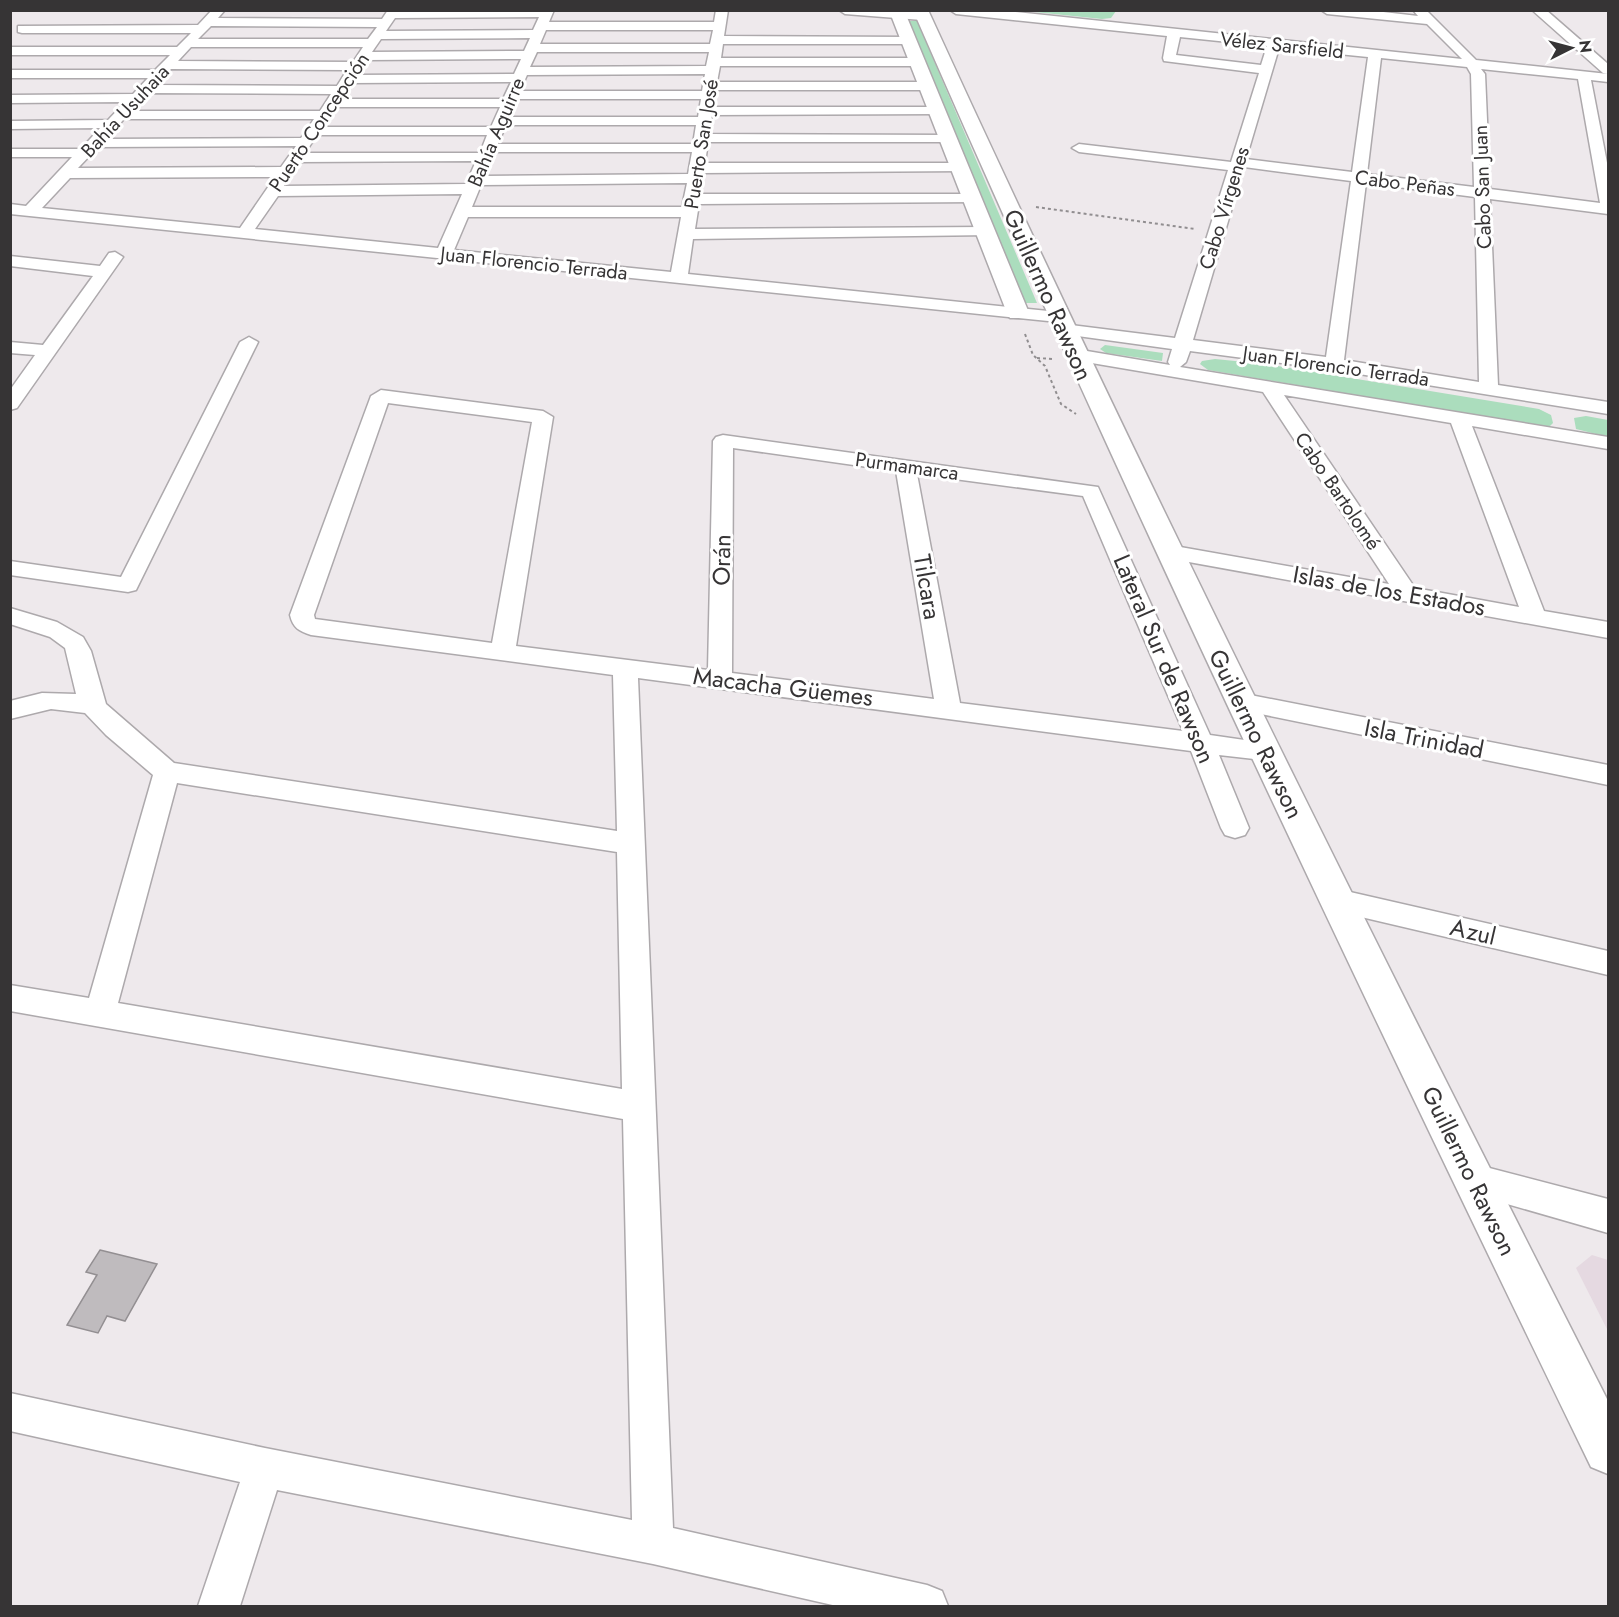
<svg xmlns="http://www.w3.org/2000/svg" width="1619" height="1617" viewBox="0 0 1619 1617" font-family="Jost,sans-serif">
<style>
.built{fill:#e5d9e1}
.green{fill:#abddbd}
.building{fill:#bfbbbe;stroke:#938f92;stroke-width:1.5}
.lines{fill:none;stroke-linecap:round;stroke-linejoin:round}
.minor-casing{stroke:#ada9ac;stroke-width:3}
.major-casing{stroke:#ada9ac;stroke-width:3}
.path{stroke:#918e90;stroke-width:2;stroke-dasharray:3 3;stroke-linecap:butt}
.minor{fill:#fff;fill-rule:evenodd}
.major{fill:#fff;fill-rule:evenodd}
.labels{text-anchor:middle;stroke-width:6;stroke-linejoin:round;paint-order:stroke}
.far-street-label{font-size:20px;fill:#363435;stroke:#fff}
.street-label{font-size:24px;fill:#363435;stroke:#fff}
</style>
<rect width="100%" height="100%" fill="#eee9ec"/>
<path class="built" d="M1592,1255L1608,1260V1331L1576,1268Z"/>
<path class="green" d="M1025,11H1116L1111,18L1102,19Z
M908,21H917L1037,303H1024Z
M1105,345L1163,353L1162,361L1106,353L1100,349Z
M1215,359L1265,364L1539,409L1551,415L1553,423L1549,427H1542L1220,372L1208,370L1200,364L1202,361Z
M1586,416L1608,420V437L1576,429L1574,418Z"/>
<path class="building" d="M100,1250L157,1264L125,1321L107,1316L98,1333L67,1325L97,1275L86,1272Z"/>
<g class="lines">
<g class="minor-casing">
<path id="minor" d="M212,10H225L218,18L382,19L388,10H554L549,22H714L716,10H728L724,36L911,37V43L907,44H723L721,58H916L923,62L916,66H720L717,82H926L933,86L926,90H716L713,107H936L943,111L941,114L712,115L709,134L947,135L952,136L954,139L952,142H708L705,163H959L967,168L964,171L703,173L700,194H972L978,196L980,199L978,202L699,204L695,229L985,227L991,229L993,232L991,235L693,239L688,274L1058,312L1067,317L1058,322L10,214V204L26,206L72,157H10V149H81L100,128L10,129V121L108,120L125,102L10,103V95L133,94L148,78H10V70H155L170,55H10V47H177L191,33H22L18,32V26L198,25ZM539,17L533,30L386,31L395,18ZM211,26L377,27L368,39H198ZM546,30H713L710,44H540ZM530,38L524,51L372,52L381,39ZM191,47H363L353,62L178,61ZM537,52H709L706,66L530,67ZM521,59L514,74L357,75L367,60ZM171,69L347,70L337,86L156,85ZM705,74L702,91H520L527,75ZM511,82L503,99H341L352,83ZM148,93L331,94L320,111H132ZM517,99H701L698,117H510ZM336,107H500L491,127H323ZM124,119H314L301,138L106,139ZM506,125H696L693,144H498ZM317,135H487L480,153H305ZM296,146L281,167L78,168L98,147ZM495,152H692L688,174L485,176ZM476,161L466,184L284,186L300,162ZM275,177L240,228L42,208L70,178ZM687,183L682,207H472L481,185ZM462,194L438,248L255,229L278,196ZM468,217H681L671,272L454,250Z
M839,10C857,10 916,5 928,16L922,20L845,14Z
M950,10H996L1462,59L1427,24L1327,14L1321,10H1366L1418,16L1413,10H1426L1476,60L1608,74V82L1591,80L1608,168V214L1490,199L1498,385L1608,402V414L1334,370L1190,351L1186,362L1180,367L1608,437V449L1472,426L1544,611L1608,622V638L1161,557L1158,552L1161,547L1169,545L1389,584L1263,392L1068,359L1066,355L1068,351L1075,349L1170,365L1168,362L1172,349L1063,334L1054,329L1063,324L1175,338L1228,170L1079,152L1072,148L1079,144L1231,162L1259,73L1164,61L1163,58L1167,36L956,14ZM1180,37L1267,46L1261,65L1176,55ZM1279,48L1368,57L1352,172L1246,159ZM1381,58L1467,67L1471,74L1474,187L1367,174ZM1481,69L1578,79L1600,203L1490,189L1485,74ZM1244,167L1351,181L1326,357L1193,340ZM1366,183L1475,197L1479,382L1344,360ZM1284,395L1451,423L1519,607L1415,588Z
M1532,10H1546L1608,64V74L1603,73Z
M115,252L123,257L17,408L10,410V390L35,355L10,353V342L43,345L93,276L10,266V256L100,266L109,253Z
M249,337L258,342L136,590L128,592L10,575V561L121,577L240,342Z
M381,390L543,411L553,417L516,646L708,670L713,441L716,437L723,435L1098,487L1210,735L1272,744L1276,751L1272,758L1263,760L1219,755L1249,828L1245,835L1235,838L1225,835L1221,828L1191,751L638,678L673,1528L927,1585L942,1591L948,1606H837L653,1564L277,1490L240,1606H198L240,1482L10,1431V1393L265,1448L632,1520L623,1119L10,1011V985L89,998L153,775L106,735L85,713L51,709L10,719V701L42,693L76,694L65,648L50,637L10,624V608L57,622L83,637L91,651L106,704L174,763L617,831L613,675L311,635C299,631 293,628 290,615L371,396ZM388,403L532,422L492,643L315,619L314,615ZM733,448L896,471L934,699L732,673ZM917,474L1083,496L1183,731L960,703ZM177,783L617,852L622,1089L118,1003Z
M1240,693L1608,765V785L1231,708L1227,702L1231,696Z
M1337,889L1608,951V975L1327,909L1323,901L1327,893Z
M1474,1164L1608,1199V1233L1462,1191L1457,1180L1462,1169Z"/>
</g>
<g class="major-casing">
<path id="major" d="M889,10H904L1029,313L1026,318H1010L1007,313Z
M913,10H928C1143,480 1374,941 1608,1401V1474L1591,1467C1357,985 1127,501 913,10Z"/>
</g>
<path class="path" d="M1036,207L1195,229
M1025,334L1033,355L1045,366L1061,404L1076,414
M1037,358L1053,359"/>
<use href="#minor" class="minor"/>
<use href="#major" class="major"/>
</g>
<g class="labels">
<g class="far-street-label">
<text transform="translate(1282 45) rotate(6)" y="7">Vélez Sarsfield</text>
<text transform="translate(125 111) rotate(-47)" y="7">Bahía Usuhaia</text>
<text transform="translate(319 122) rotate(-56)" y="7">Puerto Concepción</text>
<text transform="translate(496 132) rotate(-67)" y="7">Bahía Aguirre</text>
<text transform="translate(701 144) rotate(-81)" y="7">Puerto San José</text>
<text transform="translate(1405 183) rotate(7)" y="7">Cabo Peñas</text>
<text transform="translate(1482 187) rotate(-92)" y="7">Cabo San Juan</text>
<text transform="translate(1224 208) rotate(-73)" y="7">Cabo Vírgenes</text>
<text transform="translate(534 263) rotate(6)" y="7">Juan Florencio Terrada</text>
<text transform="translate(1336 366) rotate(8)" y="7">Juan Florencio Terrada</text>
<text transform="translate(907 466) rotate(8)" y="7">Purmamarca</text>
<text transform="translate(1338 491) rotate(56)" y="7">Cabo Bartolomé</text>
</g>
<g class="street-label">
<text transform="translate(1048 295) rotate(66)" y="8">Guillermo Rawson</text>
<text transform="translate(722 560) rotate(-89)" y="8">Orán</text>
<text transform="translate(927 587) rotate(80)" y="8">Tilcara</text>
<text transform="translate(1389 591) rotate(10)" y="8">Islas de los Estados</text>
<text transform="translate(1164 659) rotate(67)" y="8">Lateral Sur de Rawson</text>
<text transform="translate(783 687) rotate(7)" y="8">Macacha Güemes</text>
<text transform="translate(1256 734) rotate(64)" y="8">Guillermo Rawson</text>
<text transform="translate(1424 739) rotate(11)" y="8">Isla Trinidad</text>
<text transform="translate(1473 932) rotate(13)" y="8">Azul</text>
<text transform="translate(1469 1171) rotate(64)" y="8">Guillermo Rawson</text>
</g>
</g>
<rect width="1619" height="1617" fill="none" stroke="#363435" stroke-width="24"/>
<g transform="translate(1571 48) rotate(84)" stroke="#ffffff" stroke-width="4.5" paint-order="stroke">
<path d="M0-4.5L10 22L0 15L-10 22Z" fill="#363435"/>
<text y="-9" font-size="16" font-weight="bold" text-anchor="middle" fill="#363435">N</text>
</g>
</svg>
